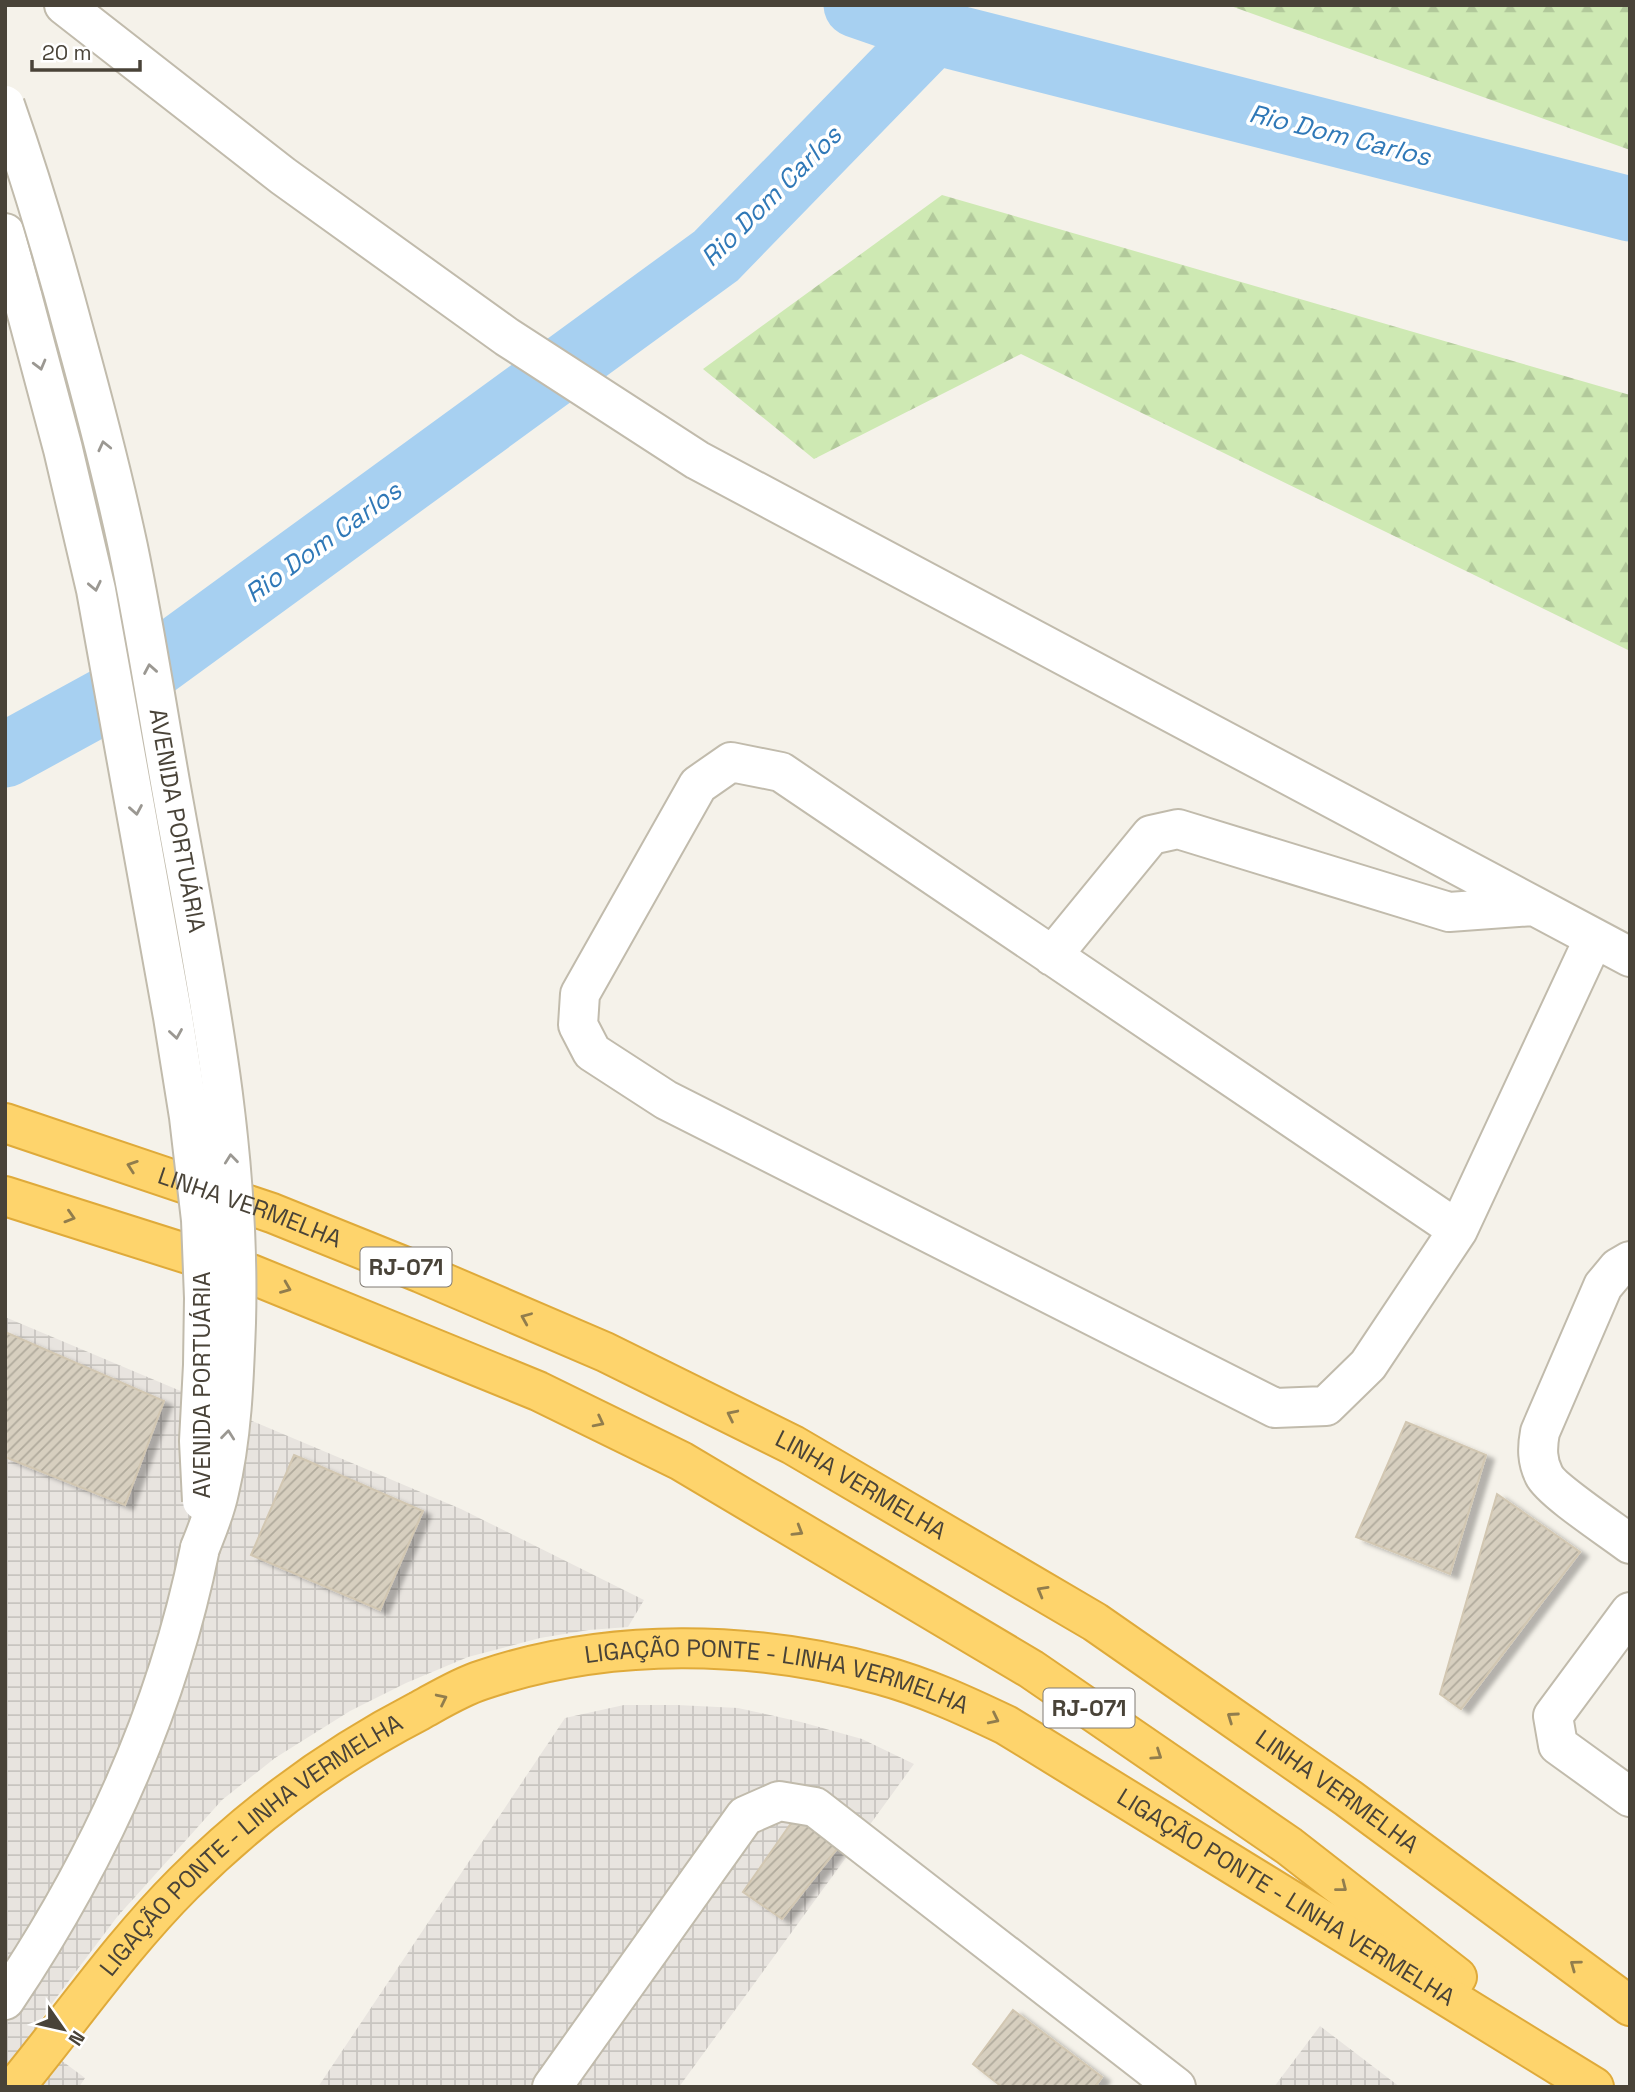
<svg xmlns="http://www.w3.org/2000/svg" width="1635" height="2092" viewBox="0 0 1635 2092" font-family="'Space Grotesk',sans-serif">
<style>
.industrial{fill:url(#industrial-grid)}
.forest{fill:url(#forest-firs)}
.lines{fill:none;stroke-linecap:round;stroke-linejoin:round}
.river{stroke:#a7d0f1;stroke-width:65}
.building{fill:url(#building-hatch);stroke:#d2c7b2;stroke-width:2;filter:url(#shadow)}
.minor-casing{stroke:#c1bbac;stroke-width:42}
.highway-casing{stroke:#dfaa3a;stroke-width:42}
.minor{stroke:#fff;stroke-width:38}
.highway{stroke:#fed46c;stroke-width:38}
.minor-bridge-casing{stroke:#c1bbac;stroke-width:42;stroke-linecap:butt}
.minor-bridge{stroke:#fff;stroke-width:38}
.oneway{stroke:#9b9892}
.oneway2{stroke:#917d4d}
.labels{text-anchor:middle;stroke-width:7;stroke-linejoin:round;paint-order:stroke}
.shield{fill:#fff;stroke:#807b74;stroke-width:2}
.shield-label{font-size:23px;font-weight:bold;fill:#494338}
.street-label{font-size:24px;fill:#494338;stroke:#fff}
.water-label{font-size:26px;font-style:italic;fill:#2f78b7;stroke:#fff}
</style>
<defs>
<pattern id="industrial-grid" width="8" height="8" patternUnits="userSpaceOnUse" patternTransform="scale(1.75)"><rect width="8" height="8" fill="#e8e4df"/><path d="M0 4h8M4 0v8" fill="none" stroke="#c8c5c0"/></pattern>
<pattern id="forest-firs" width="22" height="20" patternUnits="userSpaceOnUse" patternTransform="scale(1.75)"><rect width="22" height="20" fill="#cee9b3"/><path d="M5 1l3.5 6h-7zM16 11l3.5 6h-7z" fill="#b2c99b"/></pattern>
<pattern id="building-hatch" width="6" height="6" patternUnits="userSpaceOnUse" patternTransform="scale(1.75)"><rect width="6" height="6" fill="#d7cfbf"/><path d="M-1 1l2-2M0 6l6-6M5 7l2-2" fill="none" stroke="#b0aa9c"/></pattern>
<filter id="shadow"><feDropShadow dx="8" dy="4.5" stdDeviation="2" flood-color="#0004"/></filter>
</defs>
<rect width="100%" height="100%" fill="#f5f2ea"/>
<path class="industrial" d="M5,1317L461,1509L644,1600L628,1627L589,1630L540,1638L468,1657L406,1683L350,1711L275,1758L222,1800L117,1917L50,2006L30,2037L85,2078L79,2087H5Z
M624,1705H677L738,1708L801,1722L862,1739L914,1764L679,2087H318L565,1718Z
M1320,2026L1400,2087H1274Z"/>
<path class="forest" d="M1228,5H1630V150Z
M942,195L1630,395V651L1021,354L814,459L703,369Z"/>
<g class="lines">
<path class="river" d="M856,5L934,32
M5,755L111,697L716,256L934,32L1630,209"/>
</g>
<path class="building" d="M5,1332L164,1401L125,1505L5,1457Z
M1406,1422L1486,1455L1450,1574L1356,1537Z
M294,1455L423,1511L380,1610L251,1555Z
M1497,1494L1580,1552L1461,1709L1440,1694Z
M796,1816L840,1845L782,1919L743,1892Z
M1013,2010L1102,2077L1095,2087H1002L973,2064Z"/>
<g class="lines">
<g class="minor-casing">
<path id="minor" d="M64,5L283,176L507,337L697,460L1630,957
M5,233L23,299
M1052,956L1151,835L1178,829L1449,912L1534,906
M1458,1230L781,772L731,762L698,785L580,994L578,1025L592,1052L666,1100L1275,1408L1326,1406L1368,1365L1458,1230L1594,938
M1630,1261L1618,1268L1603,1286L1540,1432C1537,1448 1537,1461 1544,1475C1551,1490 1613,1531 1630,1544
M1630,1612L1553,1716L1558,1745L1630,1797
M5,2000C98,1862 167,1712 200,1548
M552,2087L745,1816L779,1801L815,1807L1176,2087"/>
</g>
<g class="highway-casing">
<g id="highway">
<path id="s1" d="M5,1123L272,1213L421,1273L605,1352L793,1445L1095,1622L1348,1798L1630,2006"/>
<path d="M5,1196L251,1274L538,1391L681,1461L1031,1669L1289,1846L1457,1977"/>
<path id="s2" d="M15,2087C71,2019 121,1946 183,1884C253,1814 332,1756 419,1711C439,1700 460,1687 482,1680C609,1637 753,1640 881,1675C925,1687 966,1706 1006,1725L1594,2087"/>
</g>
</g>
<use href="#minor" class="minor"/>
<use href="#highway" class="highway"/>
<g class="minor-bridge-casing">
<g id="minor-bridge">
<path id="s3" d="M5,105C32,182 55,260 76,339C95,408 113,477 128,547C146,634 159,722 175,810C206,982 241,1147 236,1323C234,1379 232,1438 219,1492C215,1512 207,1530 200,1548"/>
<path d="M23,299L63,449L96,590L173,1017L189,1117L201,1220L204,1298L203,1365L199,1441L202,1501"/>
</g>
</g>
<use href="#minor-bridge" class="minor-bridge"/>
</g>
<defs><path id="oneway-chevron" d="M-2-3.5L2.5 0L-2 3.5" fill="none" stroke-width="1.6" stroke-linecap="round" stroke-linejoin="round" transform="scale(1.75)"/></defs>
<g class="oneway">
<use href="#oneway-chevron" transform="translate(40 365) rotate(75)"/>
<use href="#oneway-chevron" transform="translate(104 446) rotate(-103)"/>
<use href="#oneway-chevron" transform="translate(95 586) rotate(78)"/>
<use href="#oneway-chevron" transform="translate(150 669) rotate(-100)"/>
<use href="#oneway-chevron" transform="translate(136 810) rotate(80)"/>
<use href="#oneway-chevron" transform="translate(176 1034) rotate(81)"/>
<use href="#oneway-chevron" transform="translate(231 1159) rotate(-96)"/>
<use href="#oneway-chevron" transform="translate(228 1435) rotate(-84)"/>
</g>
<g class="oneway2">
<use href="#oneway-chevron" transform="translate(132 1166) rotate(-161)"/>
<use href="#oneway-chevron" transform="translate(70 1217) rotate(17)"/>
<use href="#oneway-chevron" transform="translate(286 1288) rotate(22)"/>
<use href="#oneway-chevron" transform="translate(526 1318) rotate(-157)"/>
<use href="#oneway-chevron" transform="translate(732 1415) rotate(-154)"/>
<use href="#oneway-chevron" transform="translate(599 1422) rotate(27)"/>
<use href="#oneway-chevron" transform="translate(798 1531) rotate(31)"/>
<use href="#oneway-chevron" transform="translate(1042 1591) rotate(-150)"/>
<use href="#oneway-chevron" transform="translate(442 1699) rotate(-26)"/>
<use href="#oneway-chevron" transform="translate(1232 1717) rotate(-145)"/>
<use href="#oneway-chevron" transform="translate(994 1719) rotate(26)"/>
<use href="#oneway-chevron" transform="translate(1157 1755) rotate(34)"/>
<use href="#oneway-chevron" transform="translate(1342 1887) rotate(38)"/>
<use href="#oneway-chevron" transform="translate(1575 1965) rotate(-144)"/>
</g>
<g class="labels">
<g class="shield">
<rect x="360.5" y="1247.5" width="91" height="39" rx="5"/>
<rect x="1043.5" y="1688.5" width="91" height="39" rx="5"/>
</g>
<g class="shield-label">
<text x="406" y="1275">RJ-071</text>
<text x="1089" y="1716">RJ-071</text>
</g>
<g class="street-label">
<text dy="8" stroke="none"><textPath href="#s3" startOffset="737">AVENIDA PORTUÁRIA</textPath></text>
<text dy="8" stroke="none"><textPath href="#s1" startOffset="259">LINHA VERMELHA</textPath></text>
<text transform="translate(202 1385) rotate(-90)" y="8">AVENIDA PORTUÁRIA</text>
<text dy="8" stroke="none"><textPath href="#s1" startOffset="931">LINHA VERMELHA</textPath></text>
<text dy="8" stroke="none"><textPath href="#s2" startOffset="929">LIGAÇÃO PONTE - LINHA VERMELHA</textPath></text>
<text dy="8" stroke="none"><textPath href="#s1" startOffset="1498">LINHA VERMELHA</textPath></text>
<text dy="8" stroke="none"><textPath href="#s2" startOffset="341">LIGAÇÃO PONTE - LINHA VERMELHA</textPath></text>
<text dy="8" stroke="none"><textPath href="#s2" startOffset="1496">LIGAÇÃO PONTE - LINHA VERMELHA</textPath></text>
</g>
<g class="water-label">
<text transform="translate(1340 135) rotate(14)" y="9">Rio Dom Carlos</text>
<text transform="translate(771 196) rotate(-45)" y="9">Rio Dom Carlos</text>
<text transform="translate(323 542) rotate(-36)" y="9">Rio Dom Carlos</text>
</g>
</g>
<rect width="1635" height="2092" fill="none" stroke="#494338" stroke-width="14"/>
<g transform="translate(63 2029) rotate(124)" stroke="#ffffff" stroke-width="5" paint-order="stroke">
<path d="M0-5L12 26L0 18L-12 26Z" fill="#494338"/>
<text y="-10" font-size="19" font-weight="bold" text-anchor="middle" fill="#494338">N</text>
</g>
<path d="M32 60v10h108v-10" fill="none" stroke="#494338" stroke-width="3.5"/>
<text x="42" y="60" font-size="21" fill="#494338" stroke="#ffffff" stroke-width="5" paint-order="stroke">20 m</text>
</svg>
